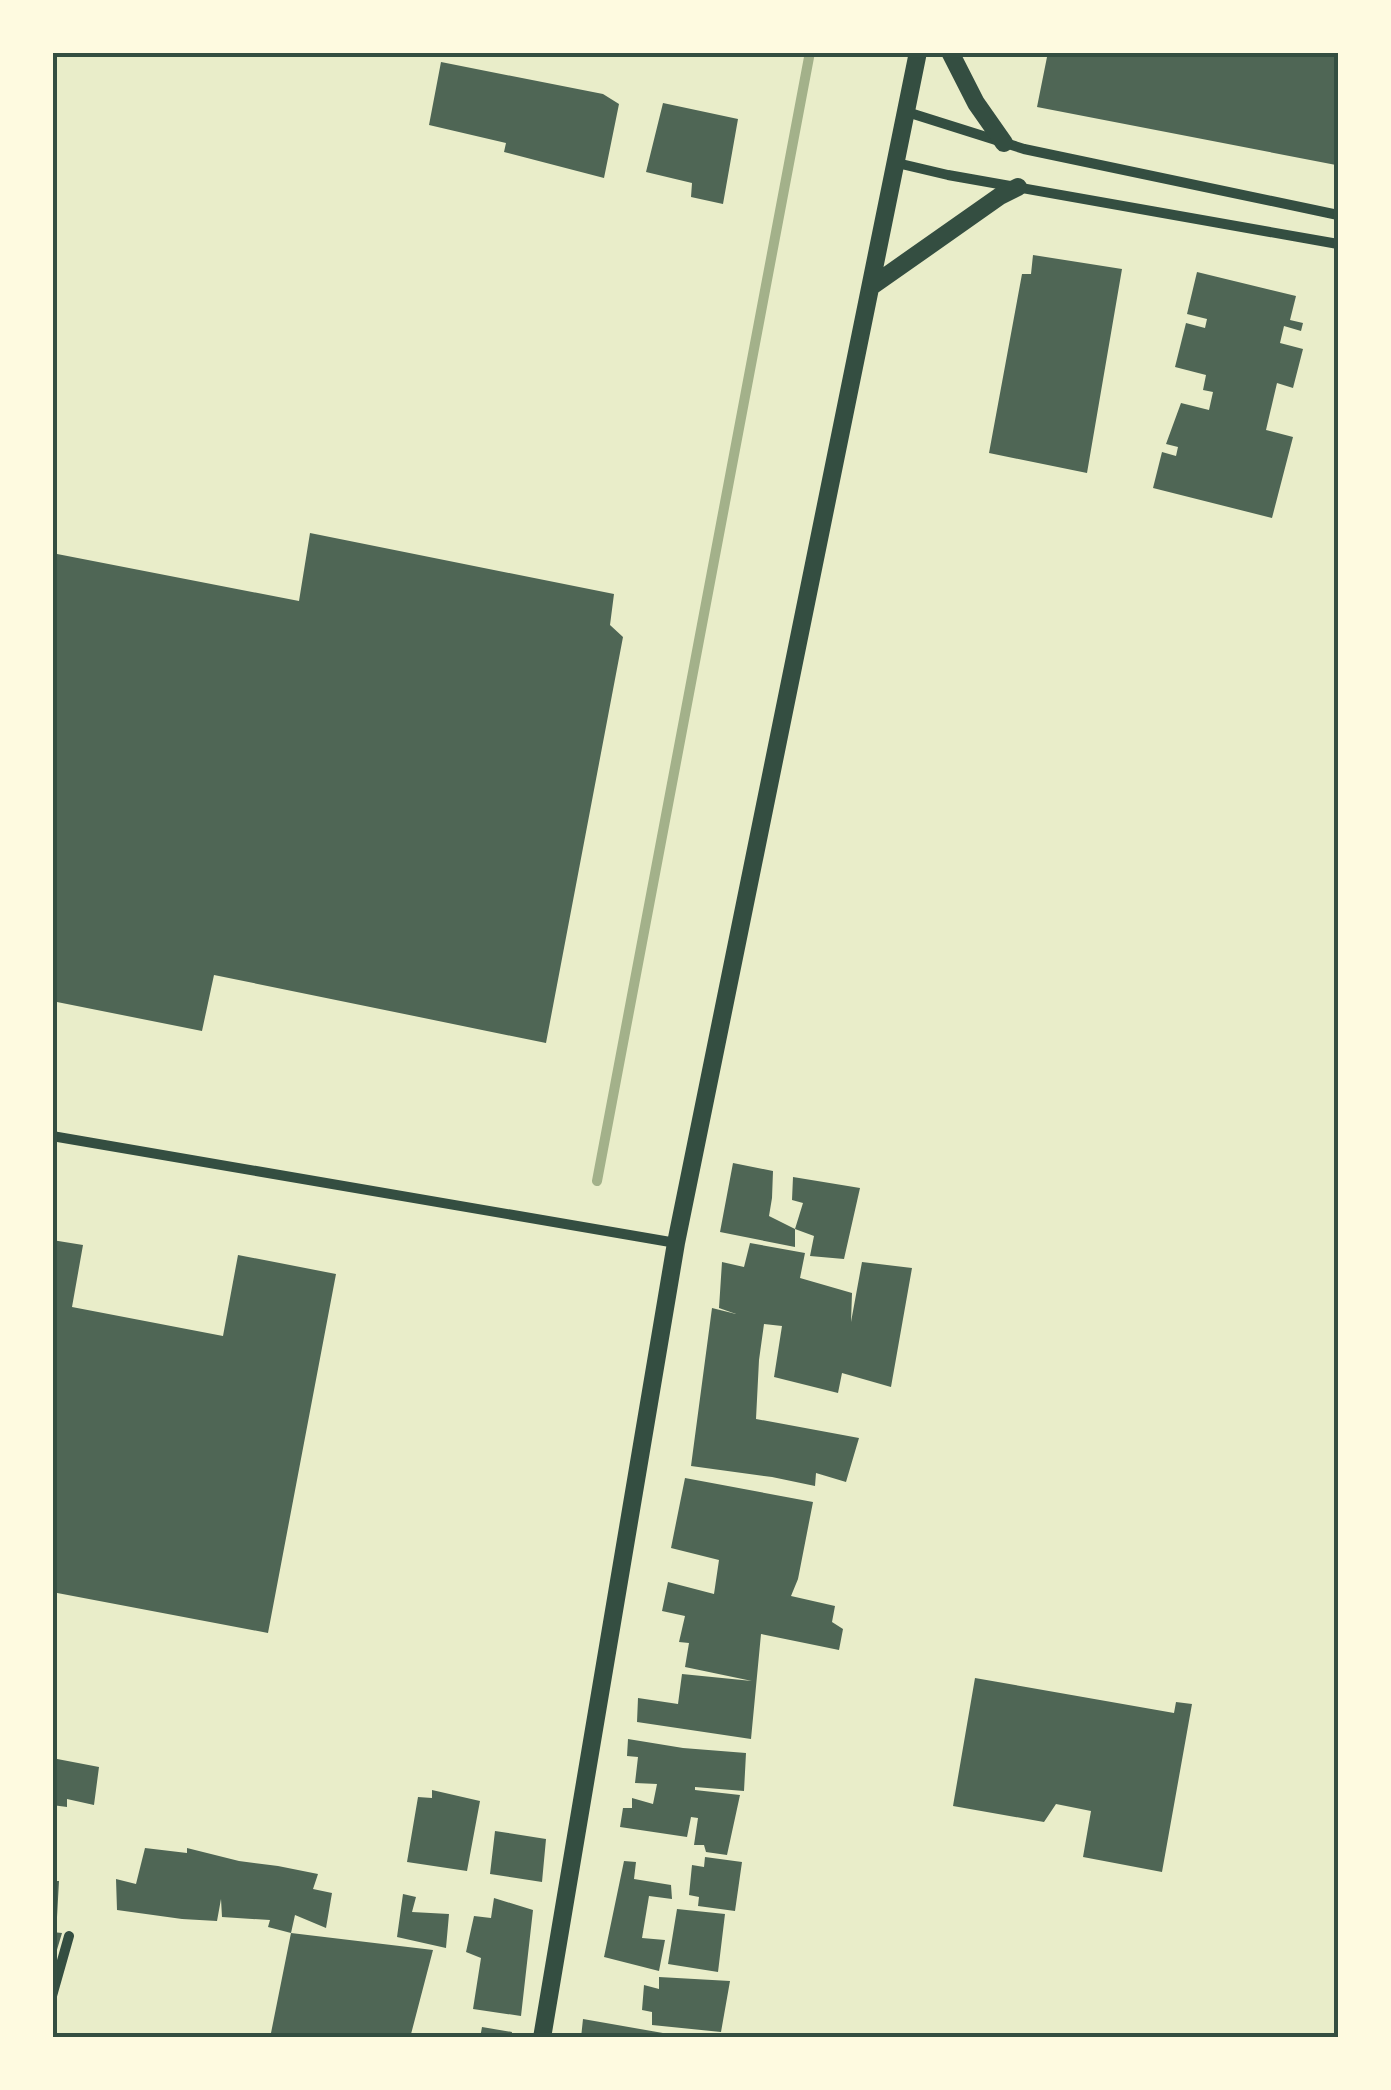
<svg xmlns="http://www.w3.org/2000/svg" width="1391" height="2090" viewBox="0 0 1391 2090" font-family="Barlow,sans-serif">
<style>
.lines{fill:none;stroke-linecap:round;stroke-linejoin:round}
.stream{stroke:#a3b18a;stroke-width:10}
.building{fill:#4f6655}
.minor{stroke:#344e41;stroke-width:10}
.tertiary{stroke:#344e41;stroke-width:18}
.neatline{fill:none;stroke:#344e41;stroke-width:4}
</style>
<rect width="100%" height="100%" fill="#e9edc9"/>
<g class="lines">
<path class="stream" d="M597,1181L810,52"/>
</g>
<path class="building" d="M1048,52H1338V155L1336,165L1037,107Z
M441,62L603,94L619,104L604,178L504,152L506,143L429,125Z
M663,103L738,119L723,204L691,197L692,183L646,172Z
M1033,255L1122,269L1087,473L989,453L1022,274H1031Z
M1197,272L1296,296L1290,320L1303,323L1301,331L1284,326L1280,343L1303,349L1293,388L1277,383L1266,430L1293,437L1272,518L1153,488L1162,452L1176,456L1178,447L1166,444L1181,403L1209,410L1213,392L1203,390L1206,375L1175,367L1186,323L1205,328L1207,319L1187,314Z
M310,533L614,594L610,625L623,637L546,1043L214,975L202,1031L52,1001V553L299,601Z
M733,1163L773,1171L772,1198L769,1216L795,1229L803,1203L792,1200L793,1177L860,1188L844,1259L810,1256L814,1236L795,1229V1247L720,1232Z
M52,1240L83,1245L72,1307L223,1336L238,1255L336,1274L268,1633L52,1592Z
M750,1243L805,1253L800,1278L852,1293L851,1322L862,1262L912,1268L891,1387L842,1373L838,1393L774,1377L782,1326L764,1324L759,1360L756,1419L859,1438L846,1482L816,1473L815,1486L772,1477L691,1466L712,1308L736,1314L719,1308L722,1262L744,1267Z
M685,1478L813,1502L798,1579L791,1596L835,1606L832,1622L843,1629L839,1650L761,1634L751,1739L637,1722L638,1698L678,1704L682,1674L752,1681L685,1667L689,1643L679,1642L685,1616L662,1611L668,1582L714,1594L719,1560L671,1548Z
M975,1678L1174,1713L1176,1702L1192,1704L1162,1872L1083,1857L1091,1811L1056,1804L1044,1822L953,1806Z
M628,1739L683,1748L746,1753L744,1791L695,1787V1790L740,1795L727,1855L706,1852L704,1845H694L698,1818L691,1817L687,1837L620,1827L623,1808H632V1798L653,1804L657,1784L635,1783L638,1757L627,1756Z
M52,1758L99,1767L94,1805L67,1799V1807L52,1805Z
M432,1790L480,1801L467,1871L407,1862L418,1797L432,1798Z
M495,1831L546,1839L542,1882L490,1874Z
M145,1848L187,1853V1848L239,1861L278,1866L318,1874L313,1889L332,1893L326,1928L295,1915L291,1933L268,1927L270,1920L222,1917L221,1899L217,1921L182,1919L117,1910L116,1879L136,1884Z
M705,1857L742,1862L735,1911L698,1906L699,1897L689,1895L692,1865L704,1867Z
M624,1861L636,1862L634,1879L671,1885L672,1899L649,1896L642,1938L665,1940L659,1971L604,1957Z
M52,1881H59L57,1917H52Z
M403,1894L416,1897L412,1912L449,1914L446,1948L397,1937Z
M494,1898L533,1910L521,2016L473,2009L481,1958L466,1952L474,1916L491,1918Z
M677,1909L725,1914L718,1972L668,1964Z
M52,1932L62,1933L53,1963L52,1962Z
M291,1933L433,1950L410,2038H270Z
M659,1977L730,1981L721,2032L652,2025V2012L642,2010L644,1985L659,1989Z
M583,2019L680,2036V2038H581Z
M482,2027L512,2032L511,2038H480Z"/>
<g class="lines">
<path class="minor" d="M907,112L1024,149L1338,215
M897,163L948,175L1338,244
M52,1136L676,1243
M52,1996L69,1936"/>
<path class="tertiary" d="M950,52L976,103L1004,143
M872,286L1000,196L1018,187
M542,2038L676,1243L918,52"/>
</g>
<rect width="1391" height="2090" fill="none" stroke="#fefae0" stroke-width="110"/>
<rect x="55" y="55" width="1281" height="1980" class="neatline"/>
</svg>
